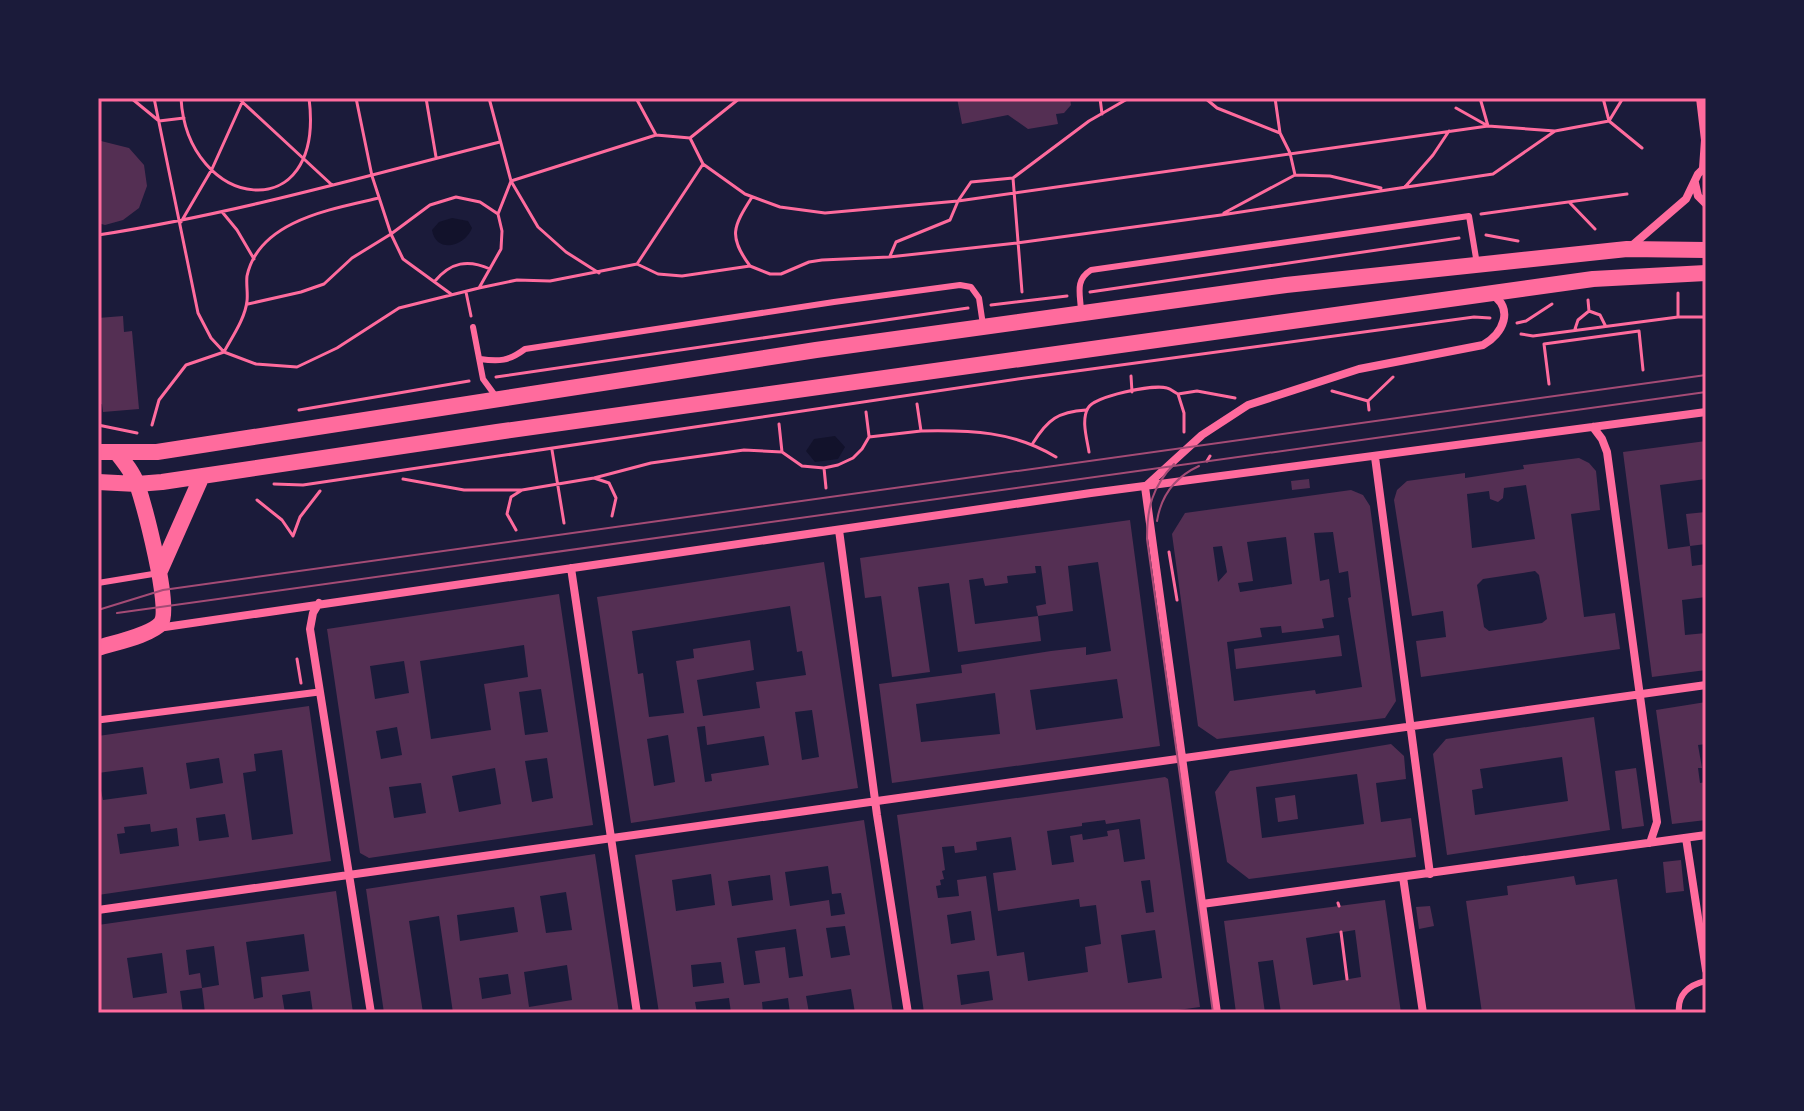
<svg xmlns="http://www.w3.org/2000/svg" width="1804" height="1111" viewBox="0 0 1804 1111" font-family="Figtree,sans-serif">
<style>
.water{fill:#12122b}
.building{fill:#542f53;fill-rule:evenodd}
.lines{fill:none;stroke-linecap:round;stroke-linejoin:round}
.path{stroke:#ff6b9d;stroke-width:3}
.service{stroke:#ff6b9d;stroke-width:6}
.pedestrian{stroke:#ff6b9d;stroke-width:7}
.minor{stroke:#ff6b9d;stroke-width:8}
.secondary{stroke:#ff6b9d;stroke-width:16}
.tram{stroke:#a44b75;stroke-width:2}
.neatline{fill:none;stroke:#ff6b9d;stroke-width:3}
</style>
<rect width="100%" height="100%" fill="#1b1b3a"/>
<path class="water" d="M452,218L468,221L472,228C465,247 436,254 432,230L439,222Z
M835,436L845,447L838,459L815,462L806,451L814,439Z"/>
<path class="building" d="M957,98H1070L1071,105L1064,113L1056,114L1058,124L1028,129L1008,115L962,124Z
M101,141L129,148L144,165L147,186L139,208L123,220L105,225L98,223V143Z
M123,316L124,332L132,331L139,409L103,412L102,404L98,405V318Z
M1706,441V479L1660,485L1668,549L1690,546L1686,514L1706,512V544L1690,546L1692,566L1706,564V597L1682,600L1685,635L1706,633V670L1652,677L1623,452Z
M1579,458L1589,463L1596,471L1600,510L1571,514L1584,617L1615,613L1620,649L1421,677L1416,641L1446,637L1443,611L1412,616L1394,500L1397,490L1407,481L1465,473V478L1524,469L1523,465ZM1526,485L1535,539L1472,548L1467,494L1489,491L1490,499L1498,502L1503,498L1504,488ZM1535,571L1539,575L1547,619L1542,623L1489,631L1484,627L1477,585L1483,579Z
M1309,479L1310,488L1292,490L1291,481Z
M1351,490L1363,495L1370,506L1396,701L1385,718L1217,739L1198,726L1172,534L1185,513ZM1333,532L1339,573L1348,571L1351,597L1348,598L1362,687L1316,694L1315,690L1234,701L1227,642L1262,637L1260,628L1281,626L1282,633L1324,628L1322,619L1334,617L1329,579L1320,581L1314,533ZM1286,537L1292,584L1240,592L1238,583L1253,581L1247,542ZM1222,546L1227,572L1218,582L1213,547Z
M1130,520L1160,746L892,783L879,684L962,673L961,665L1051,651L1086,647V655L1111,651L1098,562L1068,566L1073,611L1038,616L1036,606L1046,604L1041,566H1035L1036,573L1007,576L1008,583L985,586L983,578L969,580L975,624L1038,616L1041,641L958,652L949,583L918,587L930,672L892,677L881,596L865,598L860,558ZM1117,679L1123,718L1036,730L1030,690ZM995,693L1000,734L921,742L916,704Z
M824,562L858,788L631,823L597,597ZM790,606L797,652L802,651L806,675L756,682L760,708L703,716L697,680L754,670L750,640L693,649L694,658L676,661L684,713L649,717L643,673L638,674L632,631ZM812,710L819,757L802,760L795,712ZM705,726L707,745L764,736L769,765L711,774L712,781L705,782L697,727ZM668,735L675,782L654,786L647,739Z
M559,594L593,825L369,858L360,853L327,629ZM524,645L528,677L484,684L491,730L431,739L420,661ZM404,661L409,693L375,699L370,666ZM541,689L548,732L525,735L519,692ZM397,727L402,755L381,759L376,731ZM547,758L553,798L532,802L525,761ZM495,768L501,804L459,812L452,776ZM421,783L426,813L394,818L389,787Z
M1339,635L1342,656L1236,669L1234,649Z
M1706,702V744L1698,745L1702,768H1698L1700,783L1706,782V820L1672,824L1656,710Z
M309,706L331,861L98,895V776L103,800L147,794L143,767L98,773V736ZM282,750L293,834L252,840L243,773L256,771L254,754ZM219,758L223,783L190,789L186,763ZM225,814L229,837L199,841L196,818ZM150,824L151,832L177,828L179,846L120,854L117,834L125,833L124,827Z
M1594,717L1610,830L1447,855L1433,754L1446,739ZM1562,757L1568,801L1475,815L1472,790L1483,788L1480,769Z
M1391,744L1404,756L1406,779L1376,783L1381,822L1411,818L1416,857L1249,879L1227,862L1215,792L1230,771ZM1357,774L1364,824L1262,838L1256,787Z
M1636,768L1644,826L1622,829L1615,771Z
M1165,777L1168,779L1200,1007L1156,1013H924L897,815ZM1140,819L1145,859L1124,862L1119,829L1107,831L1108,836L1083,840L1082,834L1070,836L1074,862L1052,865L1047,831L1082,826V823L1105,820L1106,824ZM1011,837L1016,870L993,873L998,911L1079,899L1080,907L1096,905L1101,944L1085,947L1088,972L1028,981L1024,952L997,956L986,876L957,880L959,896L938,898L936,886L941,885L940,880L944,879L942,871L945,870L942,847L954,846L955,853L977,850L976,842ZM1150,880L1154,912L1146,913L1141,881ZM971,911L975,940L951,944L947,915ZM1155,930L1162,978L1128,983L1121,935ZM989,971L993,1000L961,1005L957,975Z
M1295,795L1298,819L1278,822L1275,798Z
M864,820L893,1013H855L851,989L806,996L809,1013H790L788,998L762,1002L763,1013H731L729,998L695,1002L697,1013H659L635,855ZM828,866L832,894L841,893L845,914L831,916L829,900L790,906L785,872ZM711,874L715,905L676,911L672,880ZM770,875L773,900L732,906L728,881ZM845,926L850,955L831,958L826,928ZM796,929L803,976L789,978L785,947L755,951L760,983L744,985L737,938ZM721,962L724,983L693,987L691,965Z
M595,854L619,1013H453L439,916L409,921L423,1013H384L366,889ZM566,892L572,930L546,933L540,896ZM514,907L518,932L460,941L457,915ZM567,965L572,1000L529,1007L524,972ZM508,974L511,994L482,999L479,978Z
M1681,860L1684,891L1666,893L1663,862Z
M1574,876L1576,885L1617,879L1636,1013H1482L1466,901L1508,895L1507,886Z
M336,891L353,1013H313L310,991L282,995L285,1013H205L202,988L219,985L214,946L186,950L189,975L200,973L202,988L180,991L183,1013H98V925ZM304,934L309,971L261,977L263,997L254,999L246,942ZM162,953L167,993L133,998L127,958Z
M1385,900L1401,1013H1281L1273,960L1258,962L1265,1013H1236L1224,921ZM1355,930L1361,977L1313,985L1306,938Z
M1430,906L1434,926L1419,929L1416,907Z"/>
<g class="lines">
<path class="path" d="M131,98L159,121L184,118
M154,98L198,313L211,338L224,352C232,337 245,319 247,301C248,293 246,284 247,276C259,220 333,209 379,198
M181,98C187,210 326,231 309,98
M238,98L332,185
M356,98L372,176L391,234L403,259L451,294
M426,98L436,157
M489,98L511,181L538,227L566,252L599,273
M636,98L656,135L690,138L703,164L745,194L780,207L825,213L958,201L1488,126L1555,131L1609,121L1642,148
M1100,98L1102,114
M1205,98L1217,108L1280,133L1290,153L1295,175
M1275,98L1280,133
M1480,98L1488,126
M1603,98L1609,121
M1456,108L1488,126
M1609,121L1623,98
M690,138L740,98
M1013,178L1022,292
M511,181L656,135
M1405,187L1433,155L1449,131
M1570,203L1595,229
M223,213L237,230L254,259
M1224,213L1295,175L1330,176L1381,188
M1481,214L1627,194
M181,222L212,169L244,98
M98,235C234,214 366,176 500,142
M1486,235L1518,241
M890,256L896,242L950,220L958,201L971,182L1013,178L1089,121L1129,98
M637,264L703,164
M750,266C728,236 733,227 752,197
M435,281C451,262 468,259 490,269
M479,288L501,249L502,231L498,214L511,181
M466,292L471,316
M1090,292L1459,238
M1588,300L1589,311
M248,304L301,292L324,284L352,258L391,234L430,205L456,197L480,202L498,214
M991,305L1067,296
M1589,311L1600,315L1605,325
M1678,317H1706
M1517,323L1526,321L1552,304
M1575,329L1578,320L1589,311
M1521,334L1533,336L1678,317V293
M1131,376L1132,392
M496,377L968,308
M1549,384L1544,344L1639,331L1643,370
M1332,391L1368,401L1393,377
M1178,394L1197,391L1235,398
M1368,401L1369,410
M299,410L469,381
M866,412L869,436
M779,424L782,452
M98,425L137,433
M152,425L159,400L186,365L224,352L256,364L297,367L337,348L399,308L479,288L517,280L550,281L637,264L658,274L682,276L750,266L770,274H781L809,262L822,260L889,257L1017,243L1221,215L1493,174L1555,131
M921,431C970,430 1014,431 1056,457
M1033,443C1048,419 1058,412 1086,410
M552,450L564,523
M1089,452C1087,439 1081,420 1088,408C1095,396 1153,384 1167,388C1171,389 1174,392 1178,394L1184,413V432
M1207,461L1210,456
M824,468L826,488
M594,478L609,483L616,498L612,516
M403,479L464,490H522L594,478L651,463L744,450L782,452L802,466L824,468L838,465L853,458L862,449L869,437L921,431L917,404
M274,484L303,485L1025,378L1474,317L1490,318
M257,500L282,520L293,536
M516,530L507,514L511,497L522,490
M293,536L300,517L320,491
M1169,552L1177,600
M98,557V559
M297,659L301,683
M1338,903L1339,906
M1341,932L1347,979"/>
<path class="service" d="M1081,310C1080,293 1075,280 1091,270L1469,216L1477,264
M473,327L483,379L497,398
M480,359C499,362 509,361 525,349L834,302L960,285L971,287L979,298L983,325
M98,583L159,573
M1679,1013C1677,995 1688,985 1706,981"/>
<path class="pedestrian" d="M98,720L319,692"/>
<path class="minor" d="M1700,98L1705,140L1703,168
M1695,183L1698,196L1706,204
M1628,249L1686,199L1698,174L1706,166
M1593,427L1602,439L1607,452L1657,822L1650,843
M1375,457L1430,874
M1145,487L1217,1013
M1145,487L1202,435L1248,405L1359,369L1483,345C1503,334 1515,308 1491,294
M839,530L877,815L908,1013
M571,568L637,1013
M319,603L313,613L310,629L371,1013
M158,628L1091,493L1706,412
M1686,838L1706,970
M1403,877L1423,1013
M1202,904L1706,835
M98,910L1706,685"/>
<path class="secondary" d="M98,452H157L816,350L1286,285L1627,249L1706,250
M98,482L137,484L162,482L497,432L1593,279L1706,273
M159,573L202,476
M98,648C113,643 152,635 161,623C172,608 144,505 137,484C133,473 125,463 117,453"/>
<path class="tram" d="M1174,464C1152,487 1147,508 1147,539L1213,1013
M1157,521C1161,496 1175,477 1199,466
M98,610L163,590L1706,375
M117,613L1706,392"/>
</g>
<rect width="1804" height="1111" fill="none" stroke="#1b1b3a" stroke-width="200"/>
<rect x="100" y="100" width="1604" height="911" class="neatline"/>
</svg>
